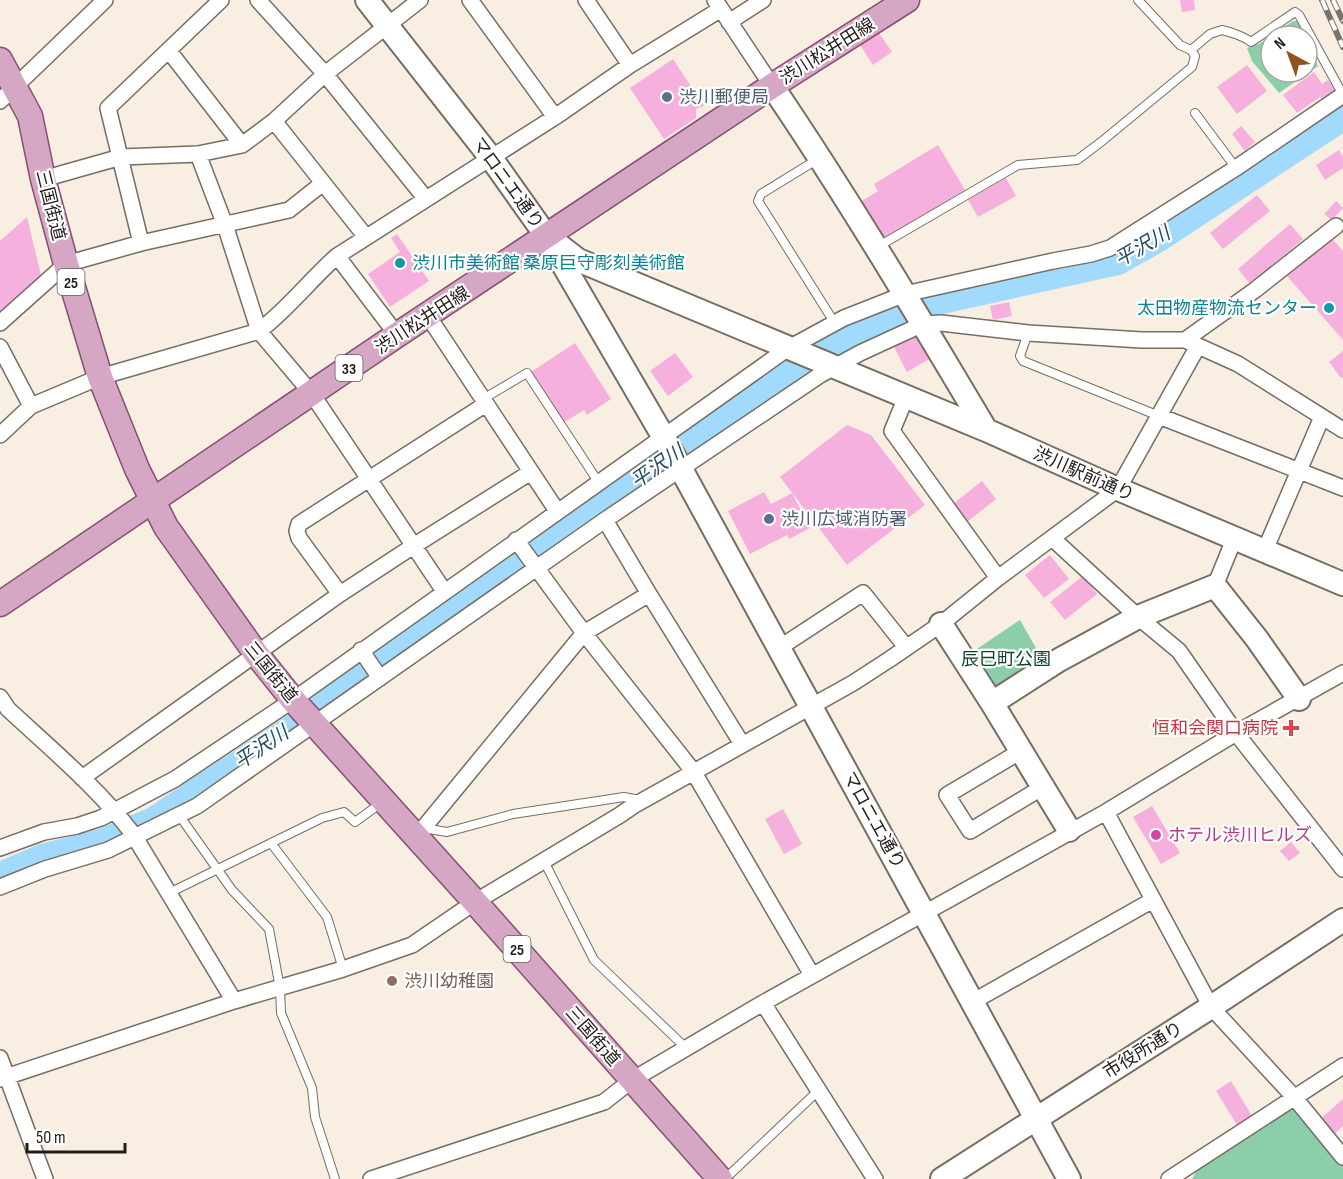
<svg xmlns="http://www.w3.org/2000/svg" width="1343" height="1179" viewBox="0 0 1343 1179" font-family="'Sofia Sans Condensed','Noto Sans JP',sans-serif">
<style>
.green{fill:#8ccea9}
.lines{fill:none;stroke-linecap:round;stroke-linejoin:round}
.river{stroke:#a2dafd;stroke-width:24}
.building{fill:#f6b0de}
.lane-casing{stroke:#766e63;stroke-width:10}
.street-casing{stroke:#766e63;stroke-width:18}
.secondary-casing{stroke:#766e63;stroke-width:26}
.primary-casing{stroke:#855070;stroke-width:27}
.lane{stroke:#fff;stroke-width:8}
.street{stroke:#fff;stroke-width:15}
.secondary{stroke:#fff;stroke-width:22}
.primary{stroke:#d6a6c5;stroke-width:24}
.rail-casing{stroke:#7a746c;stroke-width:6}
.rail{stroke:#fff;stroke-width:4;stroke-dasharray:11;stroke-linecap:butt}
.service-dot{fill:#5c6f8a;stroke:#fff;stroke-width:2}
.culture-dot{fill:#0f9aa8;stroke:#fff;stroke-width:2}
.health-dot{fill:#e0444e;stroke:#fff;stroke-width:2}
.hotel-dot{fill:#d1479c;stroke:#fff;stroke-width:2}
.education-dot{fill:#8d6e63;stroke:#fff;stroke-width:2}
.labels{text-anchor:middle;stroke-width:4.5;stroke-linejoin:round;paint-order:stroke}
.shield{fill:#fff;stroke:#64615e;stroke-width:1.5}
.shield-label{font-size:16px;font-weight:bold;fill:#211d19}
.street-label{font-size:18px;fill:#211d19;stroke:#fff}
.service-label{font-size:18px;fill:#4e5e75;stroke:#fff;text-anchor:start}
.culture-label{font-size:18px;fill:#0d838f;stroke:#fff;text-anchor:start}
.park-label{font-size:18px;fill:#14412b;stroke:#fff}
.health-label{font-size:18px;fill:#be3a42;stroke:#fff;text-anchor:end}
.hotel-label{font-size:18px;fill:#b23c85;stroke:#fff;text-anchor:start}
.education-label{font-size:18px;fill:#785e54;stroke:#fff;text-anchor:start}
.water-label{font-size:20px;font-style:italic;fill:#224d65;stroke:#fff}
</style>
<rect width="100%" height="100%" fill="#f8eee1"/>
<path class="green" d="M1293,21H1298L1305,36H1271V72H1307V40L1318,66L1279,93L1252,61L1247,48L1259,44Z
M1020,620L1045,664L999,692L968,655Z
M1296,1109L1343,1167V1179H1192L1197,1170L1290,1111Z"/>
<g class="lines">
<path class="river" d="M0,874L42,856L101,841L153,819L296,724L545,543L781,378L832,345L900,314L937,303L1118,263L1159,240L1343,119"/>
</g>
<path class="building" d="M1180,0H1194L1195,10L1182,12Z
M879,33L892,52L873,65L860,45Z
M673,59L704,106L696,109V118L664,139L630,88Z
M1247,65L1267,91L1237,114L1217,87Z
M1314,72L1322,84L1328,80L1335,90L1322,99L1320,97L1297,113L1283,95Z
M1241,126L1255,142L1245,151L1232,134Z
M938,145L965,190L885,239L862,201L878,191L874,184Z
M1339,150L1343,157V168L1325,180L1316,165Z
M1006,178L1016,196L978,217L968,200Z
M1257,195L1270,211L1223,249L1210,233Z
M1336,201L1343,208L1332,220L1324,214Z
M27,217L41,275L0,313V241Z
M1290,224L1303,239L1250,284L1238,269Z
M397,234L429,281L390,307L368,274L400,252L391,238Z
M1331,237L1343,251V340L1287,276Z
M1009,302L1012,316L993,320L990,306Z
M917,334L931,358L907,372L894,347Z
M575,343L611,399L587,415L584,410L563,423L531,372Z
M1343,351V377L1341,378L1329,362Z
M675,353L693,377L668,396L650,371Z
M847,425L871,435L925,505L847,565L780,477Z
M982,481L996,499L967,522L953,504Z
M764,492L771,504L792,493L810,528L789,539L787,535L750,554L728,511Z
M1050,555L1069,579L1044,598L1025,575Z
M1083,576L1097,594L1065,620L1050,602Z
M1152,806L1180,853L1161,864L1133,817Z
M783,809L802,844L784,854L765,819Z
M1291,842L1300,853L1289,861L1280,851Z
M1231,1081L1252,1116L1237,1125L1216,1091Z
M1343,1099V1126L1331,1137L1318,1121Z"/>
<g class="lines">
<g class="lane-casing">
<path id="lane" d="M1191,50L1210,34L1222,30C1231,32 1245,37 1251,42L1295,12L1299,15L1343,95
M1195,113L1236,168
M818,159L761,194L758,201L834,322
M879,246L1018,165L1077,160L1101,142L1192,67L1195,56L1191,50L1180,45L1138,0
M1028,333L1020,356L1023,361L1159,416
M483,399L527,373L599,483
M179,815L232,890L269,929L280,988L281,1013L312,1088L315,1117L335,1179
M423,828L447,832L513,814L624,797L640,800
M271,843L327,917L343,969
M544,861L594,960L686,1048
M169,893L322,818L344,812L355,822L381,803
M725,1179L819,1090"/>
</g>
<g class="street-casing">
<path id="street" d="M258,0L325,74L426,199
M470,0L555,117
M586,0L630,65
M715,0L772,86
M729,22L763,0
M169,51L242,145
M0,101L105,0
M274,121L366,237
M198,154L225,225L259,331C288,309 310,280 337,256L555,117L630,65L721,9
M43,179L121,157L198,154L242,145L274,121L325,74L420,0
M141,243L108,108L221,0
M337,256L397,335
M428,316L557,511
M0,323L66,264L141,243L289,210L323,183
M1185,340L1255,290L1336,226
M0,347L31,406
M906,397L892,431L998,578
M1159,416L1343,488
M0,435L31,406L100,377L259,331L312,394L444,591
M605,520L649,594L742,744
M1052,538L1138,617L1179,651L1236,733L1343,869
M516,540L584,633L693,771L812,975
M1265,550L1322,417
M1215,586L1235,537
M340,594L299,538L297,531L299,524L486,404
M779,648L863,593L906,647
M361,650L380,678
M0,697L8,709C51,749 97,787 133,834L234,1001
M1021,751L947,795L970,831L1043,787
M82,778L340,594L415,545L531,472
M1106,812L1211,1007L1294,1097L1343,1157
M416,837L584,633L649,594
M0,848L44,832L77,826L101,818L175,779L293,700L787,349L844,318L905,294L1053,261L1091,254L1110,248L1236,168L1343,95
M0,887L45,869L108,850L197,806L605,520L820,375L860,353L923,324L941,323L1028,333L1142,340H1185L1238,364L1343,430
M974,1001L1153,900
M763,1003L875,1179
M0,1058L45,1179
M0,1079L234,1001L343,969L412,945L475,902L620,815L633,806L853,683L890,659L941,624L998,578L1118,489L1198,346
M371,1179L604,1102L632,1080L763,1003L1106,812L1236,733L1343,673
M1169,1179L1343,1066"/>
</g>
<g class="secondary-casing">
<path id="secondary" d="M367,0L491,158L547,237L663,436L1069,1179
M772,86C848,198 917,314 986,430
M556,243L578,260L986,430L1118,489L1343,584
M941,624L992,703L1069,830
M992,703L1059,660L1138,617L1215,586L1257,639L1299,699
M942,1179L1211,1007L1343,920"/>
</g>
<g class="primary-casing">
<path id="primary" d="M0,60L30,116L43,179L66,264L100,377L137,469L166,527L257,655L293,700L475,902L720,1179
M0,604L397,335L772,86L907,0"/>
</g>
<use href="#lane" class="lane"/>
<use href="#street" class="street"/>
<use href="#secondary" class="secondary"/>
<use href="#primary" class="primary"/>
<g class="rail-casing">
<path id="rail" d="M1322,0L1343,47
M1333,0L1343,21"/>
</g>
<use href="#rail" class="rail"/>
</g>
<g class="service-dot">
<circle cx="667" cy="97" r="6"/>
<circle cx="769" cy="519" r="6"/>
</g>
<g class="culture-dot">
<circle cx="400" cy="263" r="6"/>
<circle cx="1329" cy="308" r="6"/>
</g>
<path class="health-dot" d="M1288 719h6v6h6v6h-6v6h-6v-6h-6v-6h6z"/>
<circle class="hotel-dot" cx="1156" cy="835" r="6"/>
<circle class="education-dot" cx="392" cy="981" r="6"/>
<g class="labels">
<g class="shield">
<rect x="57.5" y="269" width="27" height="26" rx="4.5"/>
<rect x="335.5" y="355" width="27" height="26" rx="4.5"/>
<rect x="503.5" y="936" width="27" height="26" rx="4.5"/>
</g>
<g class="shield-label">
<text x="71" y="288">25</text>
<text x="349" y="374">33</text>
<text x="517" y="955">25</text>
</g>
<g class="street-label">
<text transform="translate(827 51) rotate(-32)" y="6">渋川松井田線</text>
<text transform="translate(508 183) rotate(54)" y="6">マロニエ通り</text>
<text transform="translate(51 205) rotate(76)" y="6">三国街道</text>
<text transform="translate(422 320) rotate(-33)" y="6">渋川松井田線</text>
<text transform="translate(1084 474) rotate(24)" y="6">渋川駅前通り</text>
<text transform="translate(271 672) rotate(51)" y="6">三国街道</text>
<text transform="translate(874 820) rotate(61)" y="6">マロニエ通り</text>
<text transform="translate(593 1036) rotate(49)" y="6">三国街道</text>
<text transform="translate(1143 1050) rotate(-32)" y="6">市役所通り</text>
</g>
<g class="service-label">
<text x="679" y="103">渋川郵便局</text>
<text x="781" y="525">渋川広域消防署</text>
</g>
<g class="culture-label">
<text x="412" y="269">渋川市美術館 桑原巨守彫刻美術館</text>
<text x="1317" y="314" text-anchor="end">太田物産物流センター</text>
</g>
<g class="park-label">
<text x="1006" y="665">辰巳町公園</text>
</g>
<g class="health-label">
<text x="1278" y="734">恒和会関口病院</text>
</g>
<g class="hotel-label">
<text x="1168" y="841">ホテル渋川ヒルズ</text>
</g>
<g class="education-label">
<text x="404" y="987">渋川幼稚園</text>
</g>
<g class="water-label">
<text transform="translate(1142 246) rotate(-30)" y="7">平沢川</text>
<text transform="translate(657 466) rotate(-35)" y="7">平沢川</text>
<text transform="translate(261 747) rotate(-34)" y="7">平沢川</text>
</g>
</g>
<g transform="translate(1289 54) rotate(319)"><circle r="28" fill="#ffffff" stroke="#a6a5a3" stroke-width="1.5"/>
<path d="M0-4.5L10 22L0 15L-10 22Z" fill="#92531a"/>
<text y="-9" font-size="16" font-weight="bold" text-anchor="middle" fill="#211d19">N</text>
</g>
<path d="M27 1143v9h98v-9" fill="none" stroke="#211d19" stroke-width="3"/>
<text x="36" y="1143" font-size="18" fill="#211d19" stroke="#ffffff" stroke-width="4.5" paint-order="stroke">50 m</text>
</svg>
